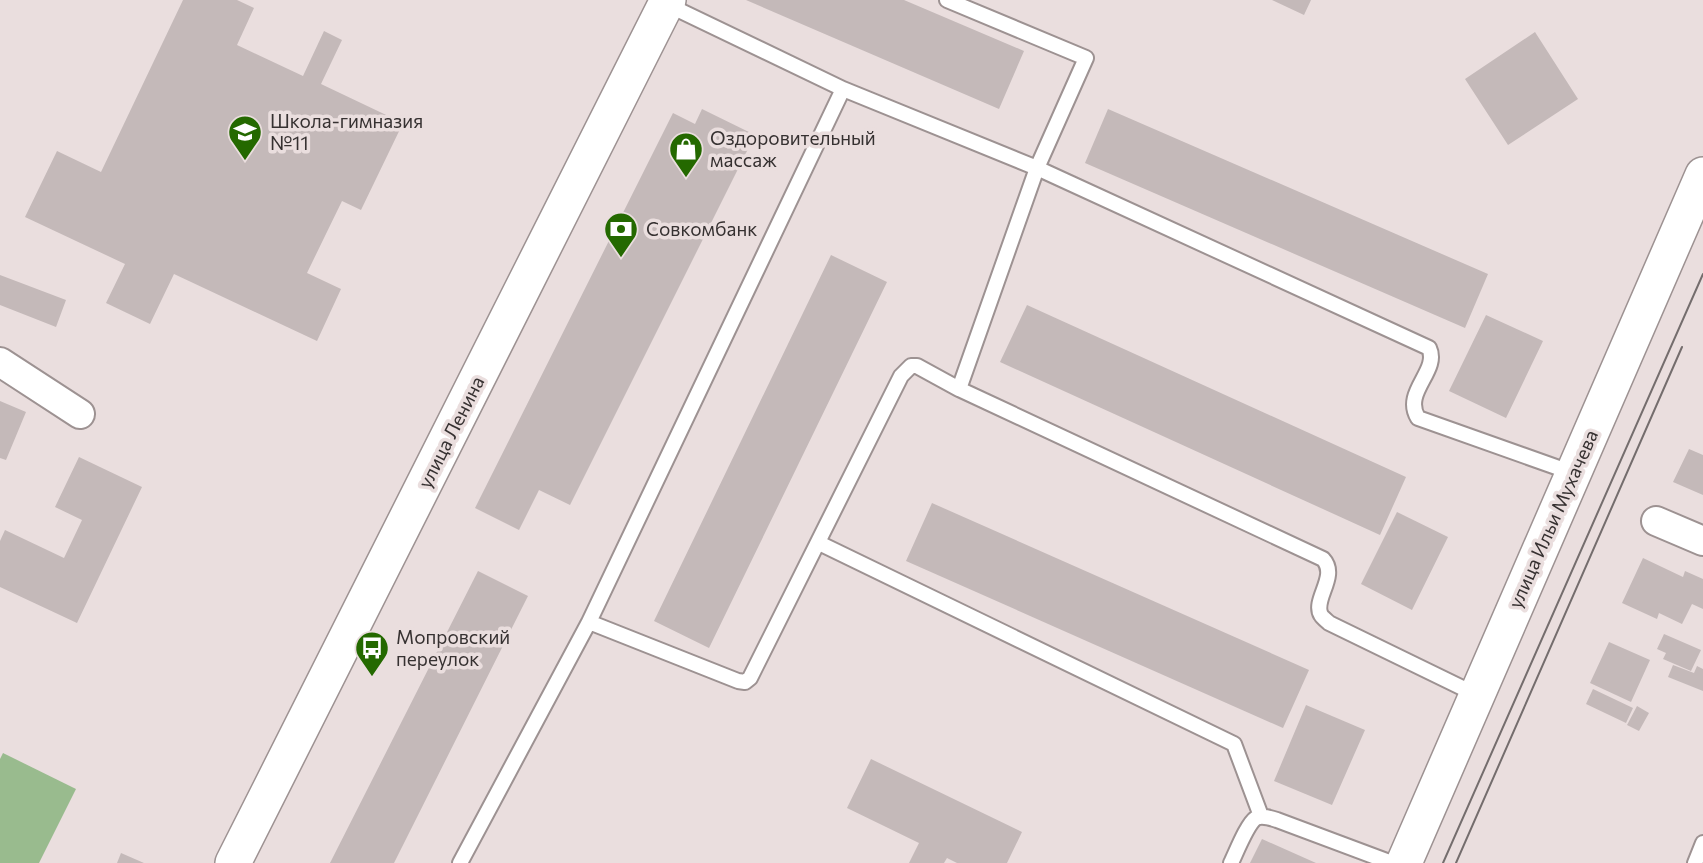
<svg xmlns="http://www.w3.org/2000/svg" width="1703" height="863" viewBox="0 0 1703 863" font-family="Commissioner,sans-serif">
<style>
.green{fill:#99bb8e}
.building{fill:#c4b9b9}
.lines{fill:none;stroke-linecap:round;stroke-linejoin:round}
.service-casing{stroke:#9d9292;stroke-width:18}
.minor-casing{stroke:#9d9292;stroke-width:32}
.tertiary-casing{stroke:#9d9292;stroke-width:38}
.service{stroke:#fff;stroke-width:14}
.minor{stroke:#fff;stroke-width:28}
.tertiary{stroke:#fff;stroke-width:35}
.tram{stroke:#746d6d;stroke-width:2}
.labels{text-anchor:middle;stroke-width:7;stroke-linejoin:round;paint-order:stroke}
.poi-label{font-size:19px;fill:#363131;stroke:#eadede;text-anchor:start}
.street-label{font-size:19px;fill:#363131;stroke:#eadede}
</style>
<rect width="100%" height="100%" fill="#eadede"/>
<path class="green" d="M3,753L76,789L39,863H0V759Z"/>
<path class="building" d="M183,0H237L254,8L237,45L303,76L324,31L342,40L321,84L403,123L361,210L342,201L307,273L341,289L317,341L174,274L150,324L106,303L125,264L25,217L57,151L101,172Z
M746,0H904L1024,51L999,109Z
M1272,0H1311L1304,15Z
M1535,32L1578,99L1508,145L1465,79Z
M702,109L755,135L570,505L539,490L519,530L475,508L673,113L695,124Z
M1108,109L1488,274L1465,328L1085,163Z
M831,255L887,282L709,648L654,621Z
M0,275L66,300L56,327L0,305Z
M1027,305L1406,477L1380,535L1000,362Z
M1486,315L1543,341L1506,418L1449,391Z
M0,401L26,412L6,460L0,458Z
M1689,449L1703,455V495L1673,482Z
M79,457L142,487L77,623L0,587V541L5,530L64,558L82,520L55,507Z
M932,503L1309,670L1283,728L906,561Z
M1397,512L1448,537L1412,610L1361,584Z
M1643,558L1683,577L1685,571L1703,579V609L1692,604L1682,624L1659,613L1657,619L1622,603Z
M478,571L528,596L394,863H330Z
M1664,634L1701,650L1691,671L1663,659L1666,653L1657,649Z
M1609,642L1650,660L1631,702L1590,683Z
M1673,665L1694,673L1697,666L1703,669V691L1668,677Z
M1593,689L1633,708L1626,723L1586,704Z
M1306,705L1365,730L1332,805L1274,781Z
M1637,706L1649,713L1639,731L1627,725Z
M871,759L1022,832L1007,863H957L947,858L944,863H909L919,843L847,808Z
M1262,839L1316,863H1250Z
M121,853L144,863H117Z"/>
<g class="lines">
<g class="service-casing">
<path id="service" d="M947,0L1086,58L1037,168L1429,348C1440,371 1402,392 1418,418L1573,473
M666,4L843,89L589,622L738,681L745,682L750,678L901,376L911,366H917L959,389
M843,89L1037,168L959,389L1323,559C1339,576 1312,600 1321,615C1321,616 1328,622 1329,623L1477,695
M819,543L1234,744L1261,816
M460,863L589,622
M1231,863C1236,853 1247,824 1256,818C1262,815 1271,818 1277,820L1392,863
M1695,863L1703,843"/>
</g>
<g class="minor-casing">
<path id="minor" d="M0,362L80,414
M1656,521L1703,541"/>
</g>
<g class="tertiary-casing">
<path id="tertiary" d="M233,863L668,0
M1404,863L1703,175"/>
</g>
<use href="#service" class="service"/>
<use href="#minor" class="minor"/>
<use href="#tertiary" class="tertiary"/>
<path class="tram" d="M1443,863L1703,274
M1456,863L1682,347"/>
</g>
<defs>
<g id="school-pin" transform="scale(1.75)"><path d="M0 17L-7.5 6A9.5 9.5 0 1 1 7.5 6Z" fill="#246900" stroke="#eadede"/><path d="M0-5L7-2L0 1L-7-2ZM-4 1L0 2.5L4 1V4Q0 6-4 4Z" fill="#fff"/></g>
<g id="shop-pin" transform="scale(1.75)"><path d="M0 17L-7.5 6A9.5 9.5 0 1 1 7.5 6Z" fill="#246900" stroke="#eadede"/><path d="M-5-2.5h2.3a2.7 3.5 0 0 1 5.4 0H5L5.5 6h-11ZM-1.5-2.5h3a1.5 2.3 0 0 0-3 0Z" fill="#fff"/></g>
<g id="bank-pin" transform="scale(1.75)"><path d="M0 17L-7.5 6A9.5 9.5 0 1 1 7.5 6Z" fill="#246900" stroke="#eadede"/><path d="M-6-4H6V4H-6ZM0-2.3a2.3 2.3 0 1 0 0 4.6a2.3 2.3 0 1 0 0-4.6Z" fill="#fff"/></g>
<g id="bus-pin" transform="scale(1.75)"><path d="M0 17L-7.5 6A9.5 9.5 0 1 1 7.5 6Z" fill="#246900" stroke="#eadede"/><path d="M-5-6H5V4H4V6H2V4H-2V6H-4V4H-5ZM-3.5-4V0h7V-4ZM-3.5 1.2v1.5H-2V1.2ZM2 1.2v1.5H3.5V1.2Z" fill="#fff"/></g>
</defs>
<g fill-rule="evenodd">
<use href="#school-pin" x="245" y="132"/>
<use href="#shop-pin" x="686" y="149"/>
<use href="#bank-pin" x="621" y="229"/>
<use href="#bus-pin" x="372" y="648"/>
</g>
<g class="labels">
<g class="poi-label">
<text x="270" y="128">Школа-гимназия<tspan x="270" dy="22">№11</tspan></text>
<text x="710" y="145">Оздоровительный<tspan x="710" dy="22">массаж</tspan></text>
<text x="646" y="236">Совкомбанк</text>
<text x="396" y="644">Мопровский<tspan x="396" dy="22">переулок</tspan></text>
</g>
<g class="street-label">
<text transform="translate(451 432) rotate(-63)" y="7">улица Ленина</text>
<text transform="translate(1553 519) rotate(-66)" y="7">улица Ильи Мухачева</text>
</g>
</g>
</svg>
